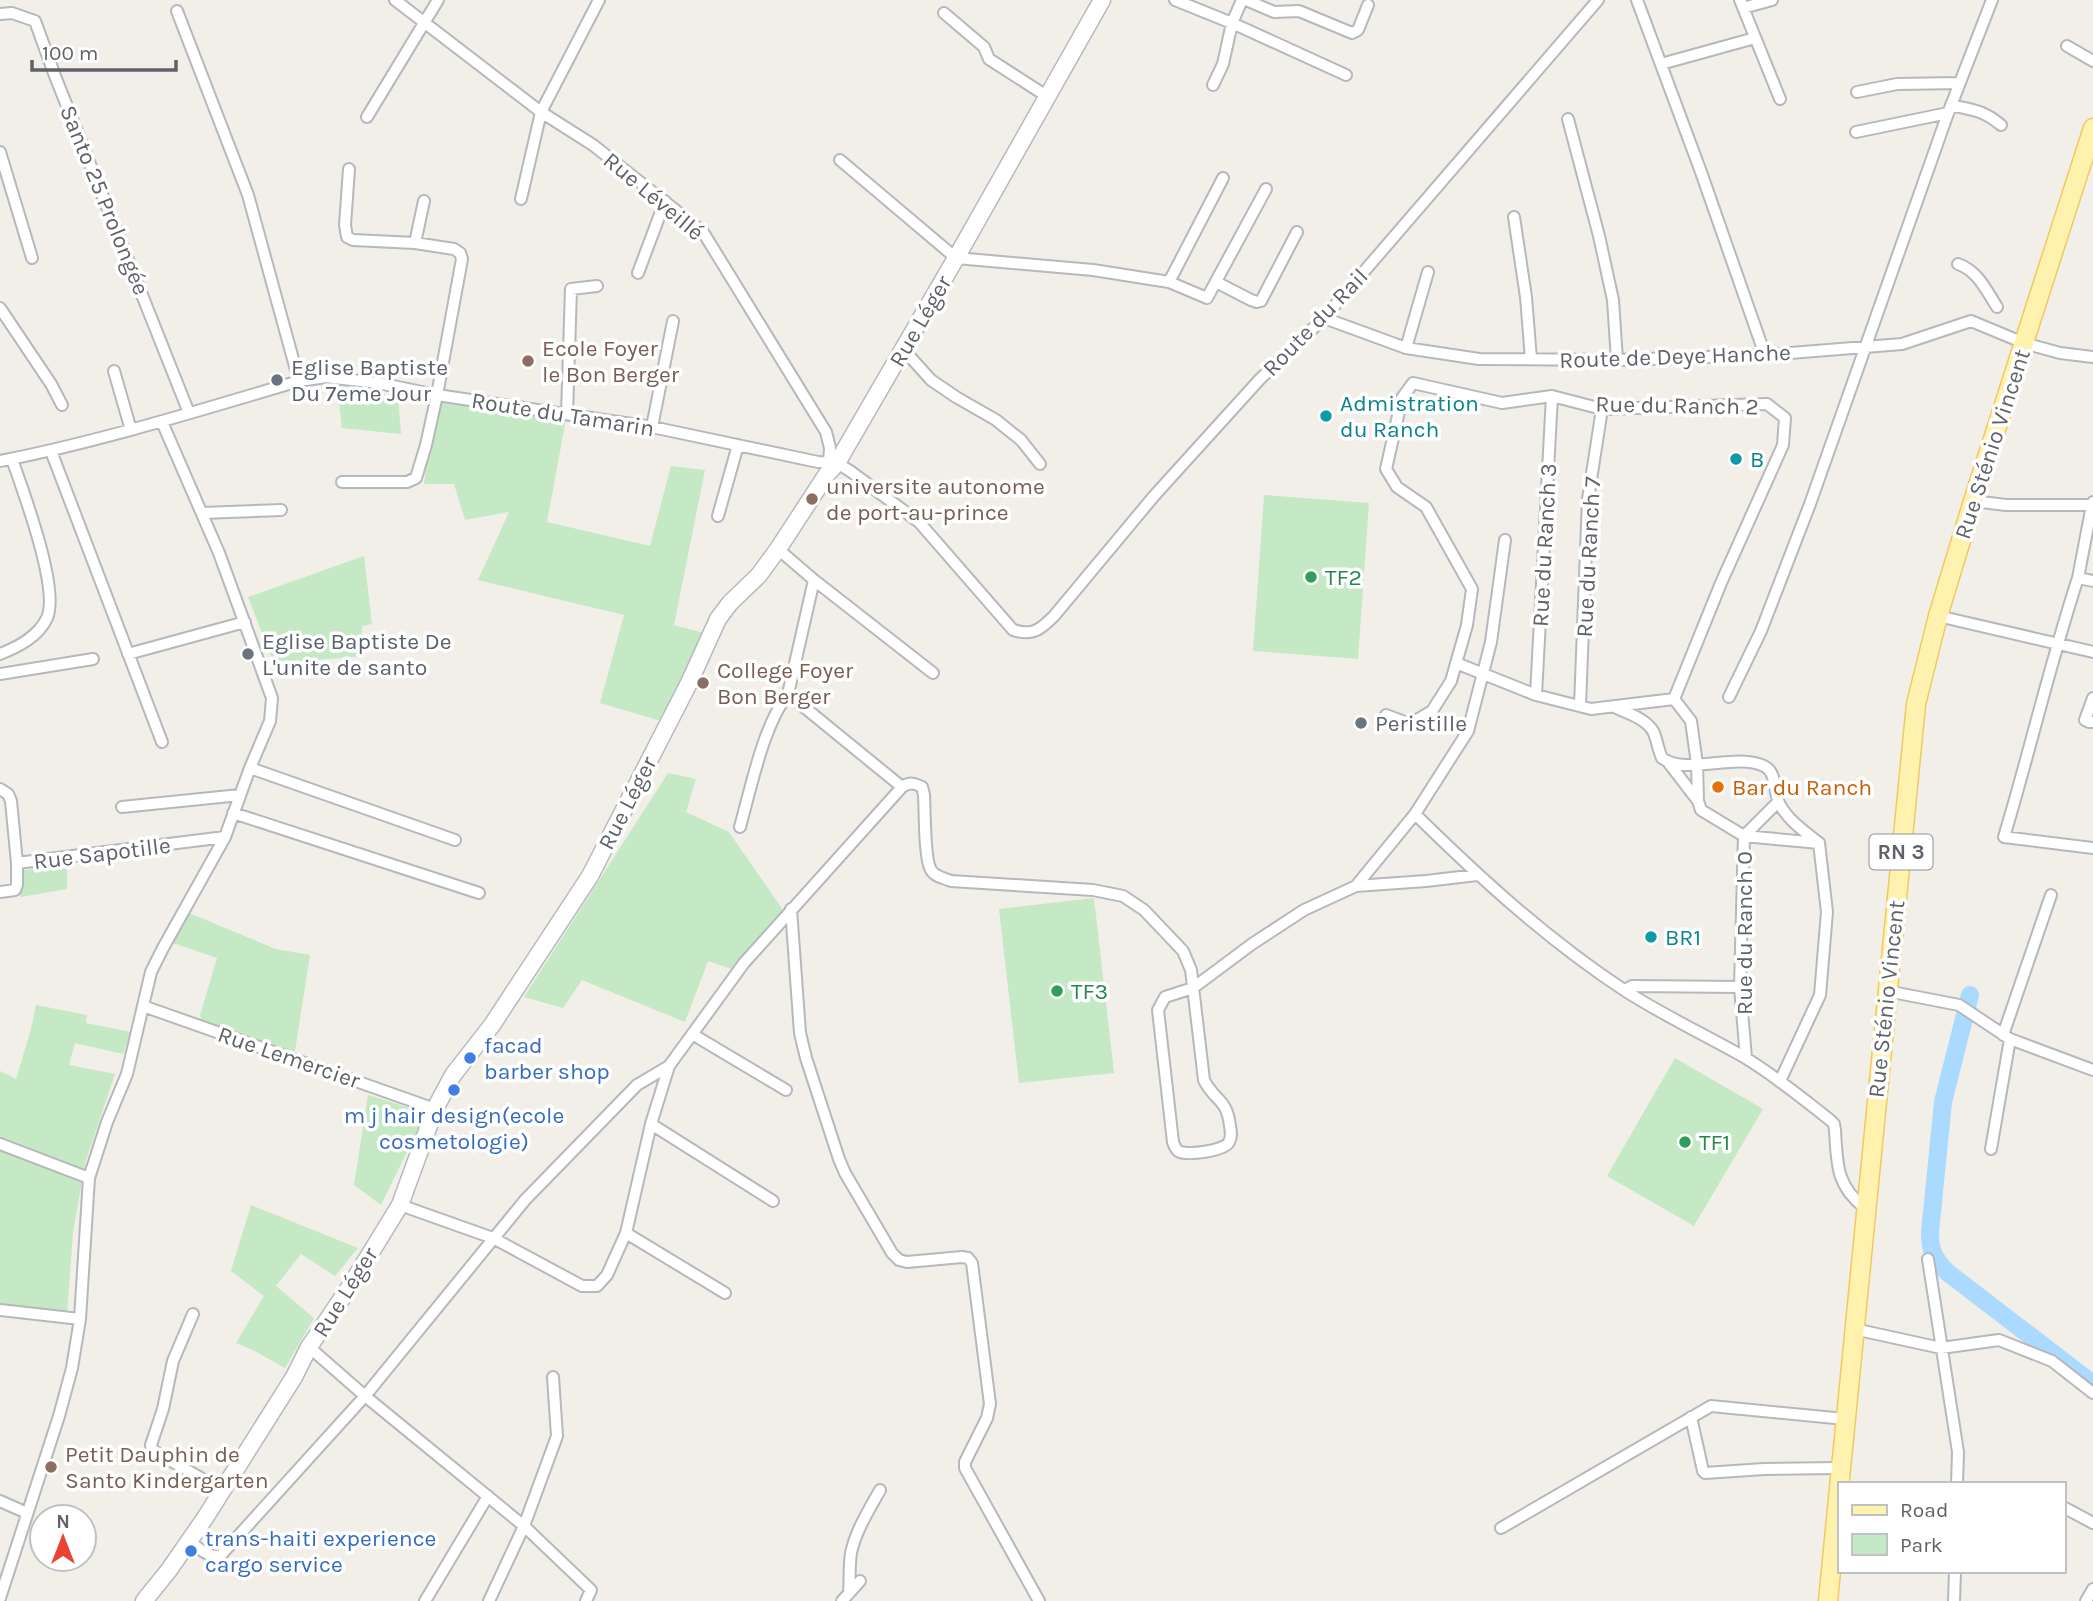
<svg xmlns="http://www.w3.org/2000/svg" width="2093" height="1601" viewBox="0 0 2093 1601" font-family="Karla,sans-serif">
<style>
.green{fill:#c5e8c5}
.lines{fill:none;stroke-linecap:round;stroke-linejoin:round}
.river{stroke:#aadaff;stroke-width:18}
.street-casing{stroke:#b5b8bc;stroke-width:14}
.secondary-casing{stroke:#b6babf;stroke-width:19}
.primary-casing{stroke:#f2c960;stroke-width:21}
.street{stroke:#fff;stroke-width:10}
.secondary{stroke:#fff;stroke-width:16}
.primary{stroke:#fff2af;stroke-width:18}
.education-dot{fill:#8d6e63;stroke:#fff;stroke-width:2.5}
.worship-dot{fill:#6b7280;stroke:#fff;stroke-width:2.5}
.culture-dot{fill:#0f9aa8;stroke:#fff;stroke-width:2.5}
.leisure-dot{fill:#2e9e5b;stroke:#fff;stroke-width:2.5}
.food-dot{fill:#e8710a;stroke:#fff;stroke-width:2.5}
.shop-dot{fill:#3f7fe0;stroke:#fff;stroke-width:2.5}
.labels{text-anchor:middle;stroke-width:7;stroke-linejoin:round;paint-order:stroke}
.shield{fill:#fff;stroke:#8f9295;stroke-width:2}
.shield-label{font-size:21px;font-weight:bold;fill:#5f6368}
.street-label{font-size:23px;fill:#5f6368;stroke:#fff}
.education-label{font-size:23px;fill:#785e54;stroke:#fff;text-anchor:start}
.worship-label{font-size:23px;fill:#5b616d;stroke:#fff;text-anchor:start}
.culture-label{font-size:23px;fill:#0d838f;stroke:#fff;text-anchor:start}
.leisure-label{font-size:23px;fill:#27864d;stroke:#fff;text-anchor:start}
.food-label{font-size:23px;fill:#c56008;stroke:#fff;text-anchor:start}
.shop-label{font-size:23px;fill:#366cbe;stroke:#fff;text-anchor:start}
</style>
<rect width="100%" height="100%" fill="#f1efe8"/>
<path class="green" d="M337,385L398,397L401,434L342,428Z
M434,402L566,419L547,522L650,546L671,466L705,470L674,625L708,634L661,721L600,703L624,615L478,580L509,512L465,520L454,484H424Z
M1264,495L1369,503L1358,659L1253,651Z
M364,556L372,624L362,626V656L274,664L248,597Z
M668,773L696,779L686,812L729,832L783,910L744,971L735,970L708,961L685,1022L582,980L563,1008L524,997Z
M67,865V889L21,897L17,871Z
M1094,898L1114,1073L1019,1083L999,909Z
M189,913L276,949L310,955L294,1057L202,1022L200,1015L217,958L173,943Z
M36,1005L87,1015L86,1023L131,1032L123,1054L75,1043L69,1065L115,1074L86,1160L73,1232L67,1315L0,1308V1071L16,1079L31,1029Z
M1675,1058L1763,1109L1694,1226L1607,1176Z
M368,1095L426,1113L381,1205L354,1185Z
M251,1205L358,1248L335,1276L301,1254L276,1286L314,1318L285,1368L253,1350L236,1343L264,1296L231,1271Z"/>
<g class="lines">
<path class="river" d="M1970,995L1943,1102L1930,1232C1930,1252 1934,1258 1947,1272L2093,1384"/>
<g class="street-casing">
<path id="street" d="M395,0L541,112L593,145L703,232L826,432L830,448L829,462
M1175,0L1232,23L1346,75
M1246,0L1274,12L1299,11L1352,33L1358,30L1368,5
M1637,0L1701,172L1765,355
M1740,0L1780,99
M1743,8L1772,0
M177,11L248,195L299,381
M944,13L984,47L989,59L1048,97
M0,14L12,13L35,21L55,76L189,413
M2067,46L2093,61
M1661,64L1755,38
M1213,85L1223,64L1232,23L1242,0
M1857,92L1897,84L1959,83
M1951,105C1973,110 1983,110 2001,125
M367,117L438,0
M1568,119L1599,236L1613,300L1617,360
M1856,132L1948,113
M0,152L32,258
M840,160L956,258L1093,270L1169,282L1223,178
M521,199L541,112L599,0
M1514,217L1526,297L1531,359
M415,243L424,201
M1958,264C1978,271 1986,290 1997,307
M638,273L665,201
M1169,282L1207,298L1266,189
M1216,282L1251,300L1257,302L1261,301L1297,232
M0,308L51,384L62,405
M1324,318L1406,348L1479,359L1617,360L1765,355L1902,344L1971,321L2024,343L2060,353L2093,357
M1406,348L1428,272
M903,349L931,380L956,397L996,420L1021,440L1040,464
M114,371L131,430
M567,414L571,289L597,286
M652,427L673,321
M51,451L162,742
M0,461C102,441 200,410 299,381L326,377L378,383L437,395L652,427L818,462L837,463L850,471L919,522L1013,630C1033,636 1040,630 1054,616L1154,496L1260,379L1324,318L1598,0
M342,482H407L416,478L426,445L437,395L462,259L460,253L454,249L415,243L353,240L347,237L345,225L349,169
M1973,501L2006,505H2092L2093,502
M2092,505L2078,578L2093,581
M202,513L281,510
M718,516L738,445
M778,549L814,580L933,673
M2078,578C2050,663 2030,751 2004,837L2093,848
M1938,616L2093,652
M0,654C18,647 38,637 47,618C60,589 23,491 12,459
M128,654L245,622
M1456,663L1536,695L1591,709L1674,699L1691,721L1697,764L1698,801L1701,810L1744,836L1778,802
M0,674L93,659
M788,694L902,787
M1536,695L1552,396
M1729,697L1761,631L1810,504L1947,116L1992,0
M2093,698L2085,720L2089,722H2093
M1580,706L1588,499L1602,409
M1614,707C1627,713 1645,718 1653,731C1657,739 1658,750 1662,758C1686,776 1736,752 1764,766C1778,773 1773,793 1780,805C1789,821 1804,831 1819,843
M1386,715L1410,724L1432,711L1451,681L1467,625L1472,589L1426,507L1397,487L1386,469L1402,398L1413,383L1502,403L1552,396L1602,409L1767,404L1785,418L1783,445L1721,583L1674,699
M1668,762L1698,801
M250,768L455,840
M0,789L8,794L11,801L17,863L225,837
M122,807L240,795
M233,813L479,893
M1415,814C1481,879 1549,941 1627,992C1665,1016 1705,1035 1744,1057C1774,1075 1802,1098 1830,1120L1834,1124L1835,1130C1837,1164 1836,1186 1865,1208
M740,827C751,788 763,726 788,694L814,580
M1356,886L1415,814L1468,731L1491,642L1505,540
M0,892L15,890L17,885V863
M791,909L800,1033L806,1058L839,1159L845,1173L892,1253L899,1260L907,1262L962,1257L968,1258L972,1263L990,1404L987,1418L965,1462V1468L1039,1601
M1625,990L1632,986L1740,987
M1887,991L1959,1005L2010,1039L2093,1070
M143,1006L435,1109
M692,1034L786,1090
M2003,1035L2051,895
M1746,1058L1740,987L1744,836L1819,843L1827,912L1820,995L1780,1081
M651,1124L773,1201
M0,1144L89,1178
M1991,1149L2010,1039
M400,1205L493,1238L582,1286H597L607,1275L626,1233L651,1124L669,1066
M626,1233L725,1293
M1928,1259L1958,1452L1957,1484
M0,1310L80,1319
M193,1314L173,1361L163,1409L151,1445L152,1449L157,1453L222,1490
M1854,1329L1941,1348L1999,1340L2052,1361L2093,1393
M309,1347L365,1396L524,1526L591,1590L586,1601
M1691,1417L1703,1471L1705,1473L1764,1469L1840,1468
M0,1501L27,1513
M2063,1507L2093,1523
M1501,1528L1711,1406L1845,1419
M189,1541C199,1548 209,1559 221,1555L365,1396L525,1200L637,1085L669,1066L744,963L902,787C910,782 914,783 922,787L924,795C925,810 924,859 931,870C935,877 944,878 951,881L1093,890L1123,896L1144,910L1183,951L1191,970L1204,1080C1214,1101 1227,1098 1230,1126C1231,1132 1232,1137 1229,1142C1225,1151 1186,1156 1178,1151C1175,1148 1174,1145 1173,1142L1158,1010L1165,997L1193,988L1252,944L1304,910L1356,886L1426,881L1477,875
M849,1593C850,1580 849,1566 851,1553C856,1530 869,1510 880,1490
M0,1598L59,1416L72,1368L80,1319L89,1178L107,1122L127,1074L151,972L163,948L225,837L250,768L270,721L272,698L219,553L162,422
M425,1601L488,1496
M489,1601L524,1526L557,1436L553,1377
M842,1601L860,1581
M1954,1601L1955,1571
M2086,1601L2093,1589"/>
</g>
<g class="secondary-casing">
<path id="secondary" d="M144,1601L169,1570L205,1518L294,1377L309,1347L351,1285L400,1205L435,1109L453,1075L492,1025L590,876L689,683L718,619L730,603L759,575L778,549L827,474L837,463L956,258L1102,0"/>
</g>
<g class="primary-casing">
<path id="primary" d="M1828,1601L1916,704L1938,616L1973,501L2093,128"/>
</g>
<use href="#street" class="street"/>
<use href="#secondary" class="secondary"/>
<use href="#primary" class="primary"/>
</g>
<g class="education-dot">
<circle cx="528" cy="361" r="7"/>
<circle cx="812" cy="499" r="7"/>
<circle cx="703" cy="683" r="7"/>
<circle cx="51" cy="1467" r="7"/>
</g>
<g class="worship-dot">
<circle cx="277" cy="380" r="7"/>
<circle cx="248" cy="654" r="7"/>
<circle cx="1361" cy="723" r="7"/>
</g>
<g class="culture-dot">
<circle cx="1326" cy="416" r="7"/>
<circle cx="1736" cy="459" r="7"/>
<circle cx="1651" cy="937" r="7"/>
</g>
<g class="leisure-dot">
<circle cx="1311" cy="577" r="7"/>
<circle cx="1057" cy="991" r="7"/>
<circle cx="1685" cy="1142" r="7"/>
</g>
<circle class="food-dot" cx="1718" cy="787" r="7"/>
<g class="shop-dot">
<circle cx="470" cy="1058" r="7"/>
<circle cx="454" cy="1090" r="7"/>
<circle cx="191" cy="1551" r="7"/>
</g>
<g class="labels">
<rect class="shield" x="1869.5" y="834.5" width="63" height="35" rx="5"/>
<g class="shield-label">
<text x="1901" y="859">RN 3</text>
</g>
<g class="street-label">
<text transform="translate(654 196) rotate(40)" y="8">Rue Léveillé</text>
<text transform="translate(105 200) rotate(68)" y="8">Santo 25 Prolongée</text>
<text transform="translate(920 321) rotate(-60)" y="8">Rue Léger</text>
<text transform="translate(1315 322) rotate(-46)" y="8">Route du Rail</text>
<text transform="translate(1675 356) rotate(-2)" y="8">Route de Deye Hanche</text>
<text transform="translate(1677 405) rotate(1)" y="8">Rue du Ranch 2</text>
<text transform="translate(563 414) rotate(9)" y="8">Route du Tamarin</text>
<text transform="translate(1992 444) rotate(-72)" y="8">Rue Sténio Vincent</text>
<text transform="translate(1544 545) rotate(-87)" y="8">Rue du Ranch 3</text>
<text transform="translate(1588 557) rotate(-87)" y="8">Rue du Ranch 7</text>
<text transform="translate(627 803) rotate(-63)" y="8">Rue Léger</text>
<text transform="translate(102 853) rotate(-7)" y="8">Rue Sapotille</text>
<text transform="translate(1744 933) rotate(-90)" y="8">Rue du Ranch 0</text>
<text transform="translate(1886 999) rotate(-84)" y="8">Rue Sténio Vincent</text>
<text transform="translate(289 1057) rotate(19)" y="8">Rue Lemercier</text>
<text transform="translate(345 1292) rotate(-58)" y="8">Rue Léger</text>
</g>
<g class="education-label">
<text x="542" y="356">Ecole Foyer<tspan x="542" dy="26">le Bon Berger</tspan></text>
<text x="826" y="494">universite autonome<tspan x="826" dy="26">de port-au-prince</tspan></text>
<text x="717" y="678">College Foyer<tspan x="717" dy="26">Bon Berger</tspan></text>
<text x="65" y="1462">Petit Dauphin de<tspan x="65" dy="26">Santo Kindergarten</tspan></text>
</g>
<g class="worship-label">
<text x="291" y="375">Eglise Baptiste<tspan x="291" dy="26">Du 7eme Jour</tspan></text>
<text x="262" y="649">Eglise Baptiste De<tspan x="262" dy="26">L'unite de santo</tspan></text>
<text x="1375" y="731">Peristille</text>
</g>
<g class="culture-label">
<text x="1340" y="411">Admistration<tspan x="1340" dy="26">du Ranch</tspan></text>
<text x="1750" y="467">B</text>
<text x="1665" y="945">BR1</text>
</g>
<g class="leisure-label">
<text x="1325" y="585">TF2</text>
<text x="1071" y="999">TF3</text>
<text x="1699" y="1150">TF1</text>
</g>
<g class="food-label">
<text x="1732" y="795">Bar du Ranch</text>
</g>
<g class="shop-label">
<text x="484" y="1053">facad<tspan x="484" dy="26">barber shop</tspan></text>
<text x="454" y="1123" text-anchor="middle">m j hair design(ecole<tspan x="454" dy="26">cosmetologie)</tspan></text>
<text x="205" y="1546">trans-haiti experience<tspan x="205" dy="26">cargo service</tspan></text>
</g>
</g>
<rect x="1838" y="1482" width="228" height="91" fill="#ffffff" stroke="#bfc1c3" stroke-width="2"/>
<rect x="1852" y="1505" width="35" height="10" fill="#fff2af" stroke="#bfc1c3" stroke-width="2"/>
<text x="1900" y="1517" font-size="21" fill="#5f6368">Road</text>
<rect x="1852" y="1534" width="35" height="21" fill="#c5e8c5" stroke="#bfc1c3" stroke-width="2"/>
<text x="1900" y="1552" font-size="21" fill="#5f6368">Park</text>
<g transform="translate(63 1538)"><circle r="33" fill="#ffffff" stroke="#bfc1c3" stroke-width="2"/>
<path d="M0-5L12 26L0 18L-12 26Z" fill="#ea4335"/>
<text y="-10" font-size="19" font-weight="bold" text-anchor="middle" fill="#5f6368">N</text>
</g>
<path d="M32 60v10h144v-10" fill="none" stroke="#5f6368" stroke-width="3.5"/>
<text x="42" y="60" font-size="21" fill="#5f6368" stroke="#ffffff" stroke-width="5" paint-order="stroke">100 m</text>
</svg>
